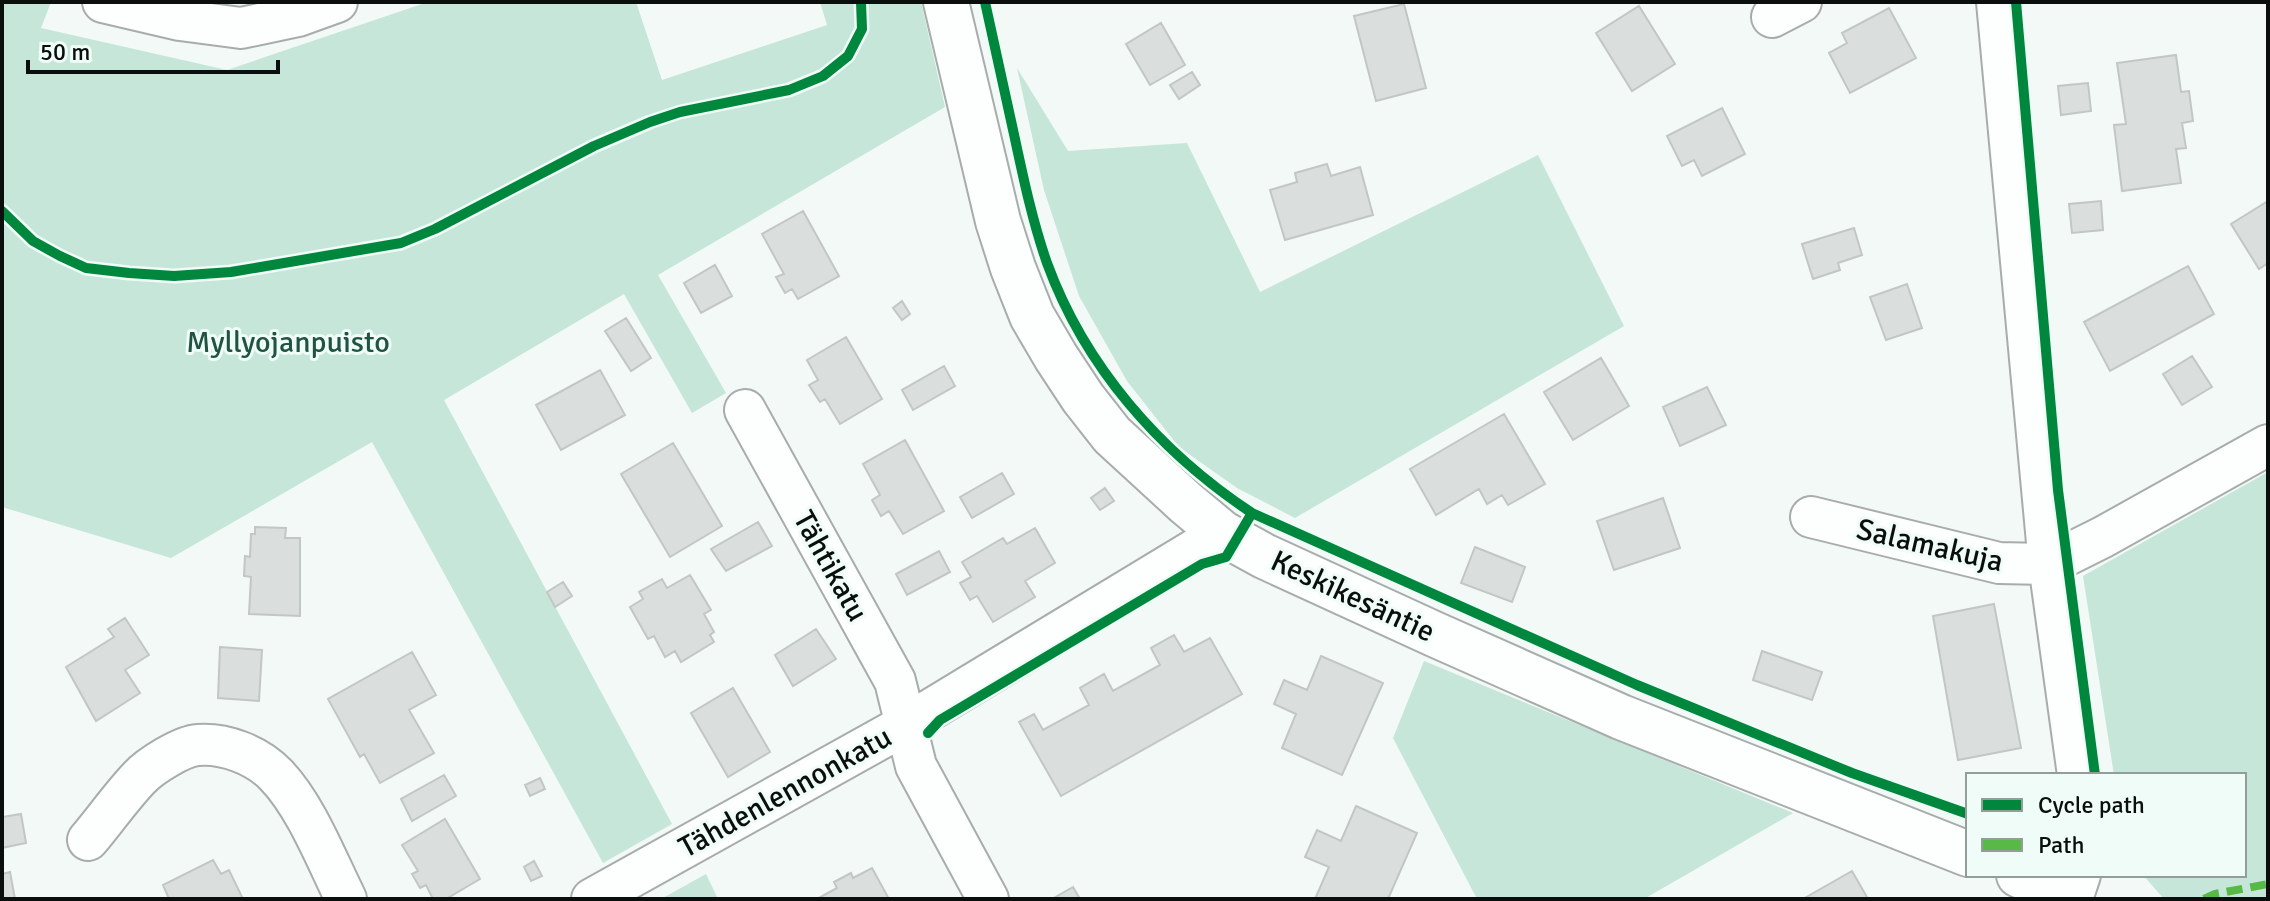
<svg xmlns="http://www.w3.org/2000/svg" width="2270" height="901" viewBox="0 0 2270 901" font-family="Signika,sans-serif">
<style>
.green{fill:#c5e6d9}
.building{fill:#dadfdd;stroke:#c2c7c4;stroke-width:2}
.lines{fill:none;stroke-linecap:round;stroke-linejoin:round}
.minor-casing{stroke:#a8adab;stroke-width:44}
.tertiary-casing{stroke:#a8adab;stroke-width:48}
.minor{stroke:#fdfefe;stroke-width:40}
.tertiary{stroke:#fdfefe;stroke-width:44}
.quiet{stroke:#58b947;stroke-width:8;stroke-dasharray:16 8;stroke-linecap:butt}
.cycleway-casing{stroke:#effcf7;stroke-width:15}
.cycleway{stroke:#00873e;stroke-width:10}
.labels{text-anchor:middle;stroke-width:6;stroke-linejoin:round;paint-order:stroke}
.park-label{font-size:30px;fill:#205342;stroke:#effcf7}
.street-label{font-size:30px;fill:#0a0e0c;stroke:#effcf7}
</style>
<rect width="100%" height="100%" fill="#f2f9f6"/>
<path class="green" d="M2,2H51L41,28L227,70L428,2H636L662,80L827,25L820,2H921L945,107L658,275L726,393L692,413L624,294L444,400L672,824L603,863L372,442L171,558L2,507Z
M1017,68L1068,151L1187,143L1260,292L1538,155L1624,326L1295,518L1237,488L1179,447L1127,381L1079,296L1044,190Z
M2268,472V899H2164L2143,875H2244V775H2114L2083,576Z
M1424,661L1793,813L1644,899H1477L1393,738Z
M706,874L718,899H661Z"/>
<path class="building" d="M1404,4L1426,88L1376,101L1354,16Z
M1639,6L1675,64L1632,91L1596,33Z
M1889,8L1916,58L1850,93L1829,53L1847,43L1842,33Z
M1161,23L1185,65L1150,85L1126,44Z
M2176,55L2181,92L2189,91L2193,121L2182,123L2186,148L2176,149L2181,183L2122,191L2114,125L2126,124L2117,63Z
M1192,72L1200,85L1179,99L1170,85Z
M2088,83L2091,111L2061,115L2058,86Z
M1722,108L1745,154L1702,176L1694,160L1682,166L1667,136Z
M1327,164L1331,176L1360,167L1373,215L1285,240L1270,190L1297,182L1295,173Z
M2101,201L2103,230L2072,233L2069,204Z
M2268,201V263L2259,269L2231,224Z
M803,211L839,276L798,299L792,289L785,293L776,277L784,274L762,234Z
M1854,228L1862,255L1838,263L1840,270L1813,279L1802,244Z
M715,265L732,296L701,313L684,283Z
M2188,266L2214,314L2110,371L2084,322Z
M1907,284L1922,328L1886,340L1870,297Z
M902,301L910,314L902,320L893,308Z
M626,318L651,358L631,371L605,331Z
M846,337L882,399L840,424L825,399L820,402L809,385L818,380L807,360Z
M2192,356L2212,387L2182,405L2163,374Z
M1601,358L1629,406L1573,440L1544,392Z
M944,366L955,386L913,410L902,390Z
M600,370L625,415L561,450L536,405Z
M1707,387L1726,425L1680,446L1663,407Z
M1504,414L1545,484L1508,505L1502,495L1487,504L1479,489L1436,515L1410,469Z
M905,440L944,511L903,534L889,511L881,516L872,500L880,495L863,464Z
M673,443L722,526L670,557L621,474Z
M1002,473L1014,494L972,518L960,497Z
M1105,488L1114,501L1100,510L1091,498Z
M1663,498L1680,548L1614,570L1597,521Z
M758,522L772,546L726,571L711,549Z
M255,527L286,528L285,538H300V616L249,614L251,577L244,576L245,556L250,557L251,534H255Z
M1035,528L1055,563L1025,581L1035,597L993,622L977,596L970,600L960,583L971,577L962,562L1003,538L1007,544Z
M1475,547L1525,567L1512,602L1461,583Z
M939,551L950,572L907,595L896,574Z
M690,575L711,610L704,614L714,632L710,635L714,642L681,662L675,651L665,657L654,636L648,639L630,607L643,599L639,592L662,579L667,588Z
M563,582L572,596L555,607L547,592Z
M1994,604L2021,748L1958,760L1933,616Z
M125,618L149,655L125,670L140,693L96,721L66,667L114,637L108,629Z
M816,629L836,659L793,686L775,655Z
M1174,635L1184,652L1210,638L1242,694L1061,796L1019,722L1034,714L1043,730L1089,705L1080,688L1104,674L1113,691L1160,665L1151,648Z
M220,647L262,650L259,701L218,698Z
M1762,651L1822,672L1812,700L1753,680Z
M412,652L436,695L409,710L434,753L380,783L364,754L360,757L328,699Z
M1321,656L1383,683L1342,775L1282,748L1296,714L1274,704L1284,680L1307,690Z
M733,688L770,752L728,777L691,713Z
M444,775L456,796L412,821L401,799Z
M540,778L545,789L530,796L525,785Z
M1356,806L1417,833L1388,899H1315L1329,867L1305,857L1317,830L1341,841Z
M21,814L26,843L2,848V817Z
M445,819L480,879L446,899H433L426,885L420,888L412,874L418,871L402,845Z
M213,860L221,874L229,870L243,899H169L163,885Z
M534,861L542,876L531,881L524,867Z
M872,868L889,899H817L837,888L834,882L851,873L853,878Z
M1852,871L1868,899H1803Z
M10,872L15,899H2V874Z
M1073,887L1080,899H1052Z"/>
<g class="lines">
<g class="minor-casing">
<path id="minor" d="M103,2L180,20L241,28L298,16L337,2
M1997,2L2049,564L2078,775
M1772,17L1801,2
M745,410L895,681L916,766L988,899
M1811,517L1999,563L2049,564L2103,537L2268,445
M88,840C105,820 121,797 139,778C150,766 182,746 198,745C225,743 257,755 276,775C306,806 327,861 346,899
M592,899L905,725L1222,533
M2072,899L2080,875"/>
</g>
<g class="tertiary-casing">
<path id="tertiary" d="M946,2L998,221L1013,268L1032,316L1056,357L1083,398L1112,435L1186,503L1222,533L1264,556L1434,634L1621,717L1968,854
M2019,875L2034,881L2063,899"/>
</g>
<use href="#minor" class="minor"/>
<use href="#tertiary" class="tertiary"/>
<path class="quiet" d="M2204,899L2215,894L2268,884"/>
<g class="cycleway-casing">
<path id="cycleway" d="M985,2C995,48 1005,93 1015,139C1024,181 1033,223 1047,263C1085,367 1160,452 1252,513L1637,685L1852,773L1968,814
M2016,2L2058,490L2095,775
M2,211L33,241L60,256L86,268L129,273L174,276L231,272L401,243L435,229L594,146L650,122L680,112L789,90L823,76L848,56L862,29L861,2
M928,733L940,720L1202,564L1226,557L1252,513"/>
</g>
<use href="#cycleway" class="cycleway"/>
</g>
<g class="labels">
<g class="park-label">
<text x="288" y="352">Myllyojanpuisto</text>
</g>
<g class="street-label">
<text transform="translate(1930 545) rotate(13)" y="10">Salamakuja</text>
<text transform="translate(831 566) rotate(61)" y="10">Tähtikatu</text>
<text transform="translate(1353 596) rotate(25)" y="10">Keskikesäntie</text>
<text transform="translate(785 792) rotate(-29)" y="10">Tähdenlennonkatu</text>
</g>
</g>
<rect width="2270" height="901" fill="none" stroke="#0a0e0c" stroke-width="8"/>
<rect x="1966" y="773" width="280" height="104" fill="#effcf7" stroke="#939d99" stroke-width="2"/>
<rect x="1982" y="799" width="40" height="12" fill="#00873e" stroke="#939d99" stroke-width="2"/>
<text x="2038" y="813" font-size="24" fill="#0a0e0c">Cycle path</text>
<rect x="1982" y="839" width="40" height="12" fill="#58b947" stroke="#939d99" stroke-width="2"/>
<text x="2038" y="853" font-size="24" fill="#0a0e0c">Path</text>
<path d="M28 60v12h250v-12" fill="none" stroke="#0a0e0c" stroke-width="4"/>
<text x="40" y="60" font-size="24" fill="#0a0e0c" stroke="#effcf7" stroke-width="6" paint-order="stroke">50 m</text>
</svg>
